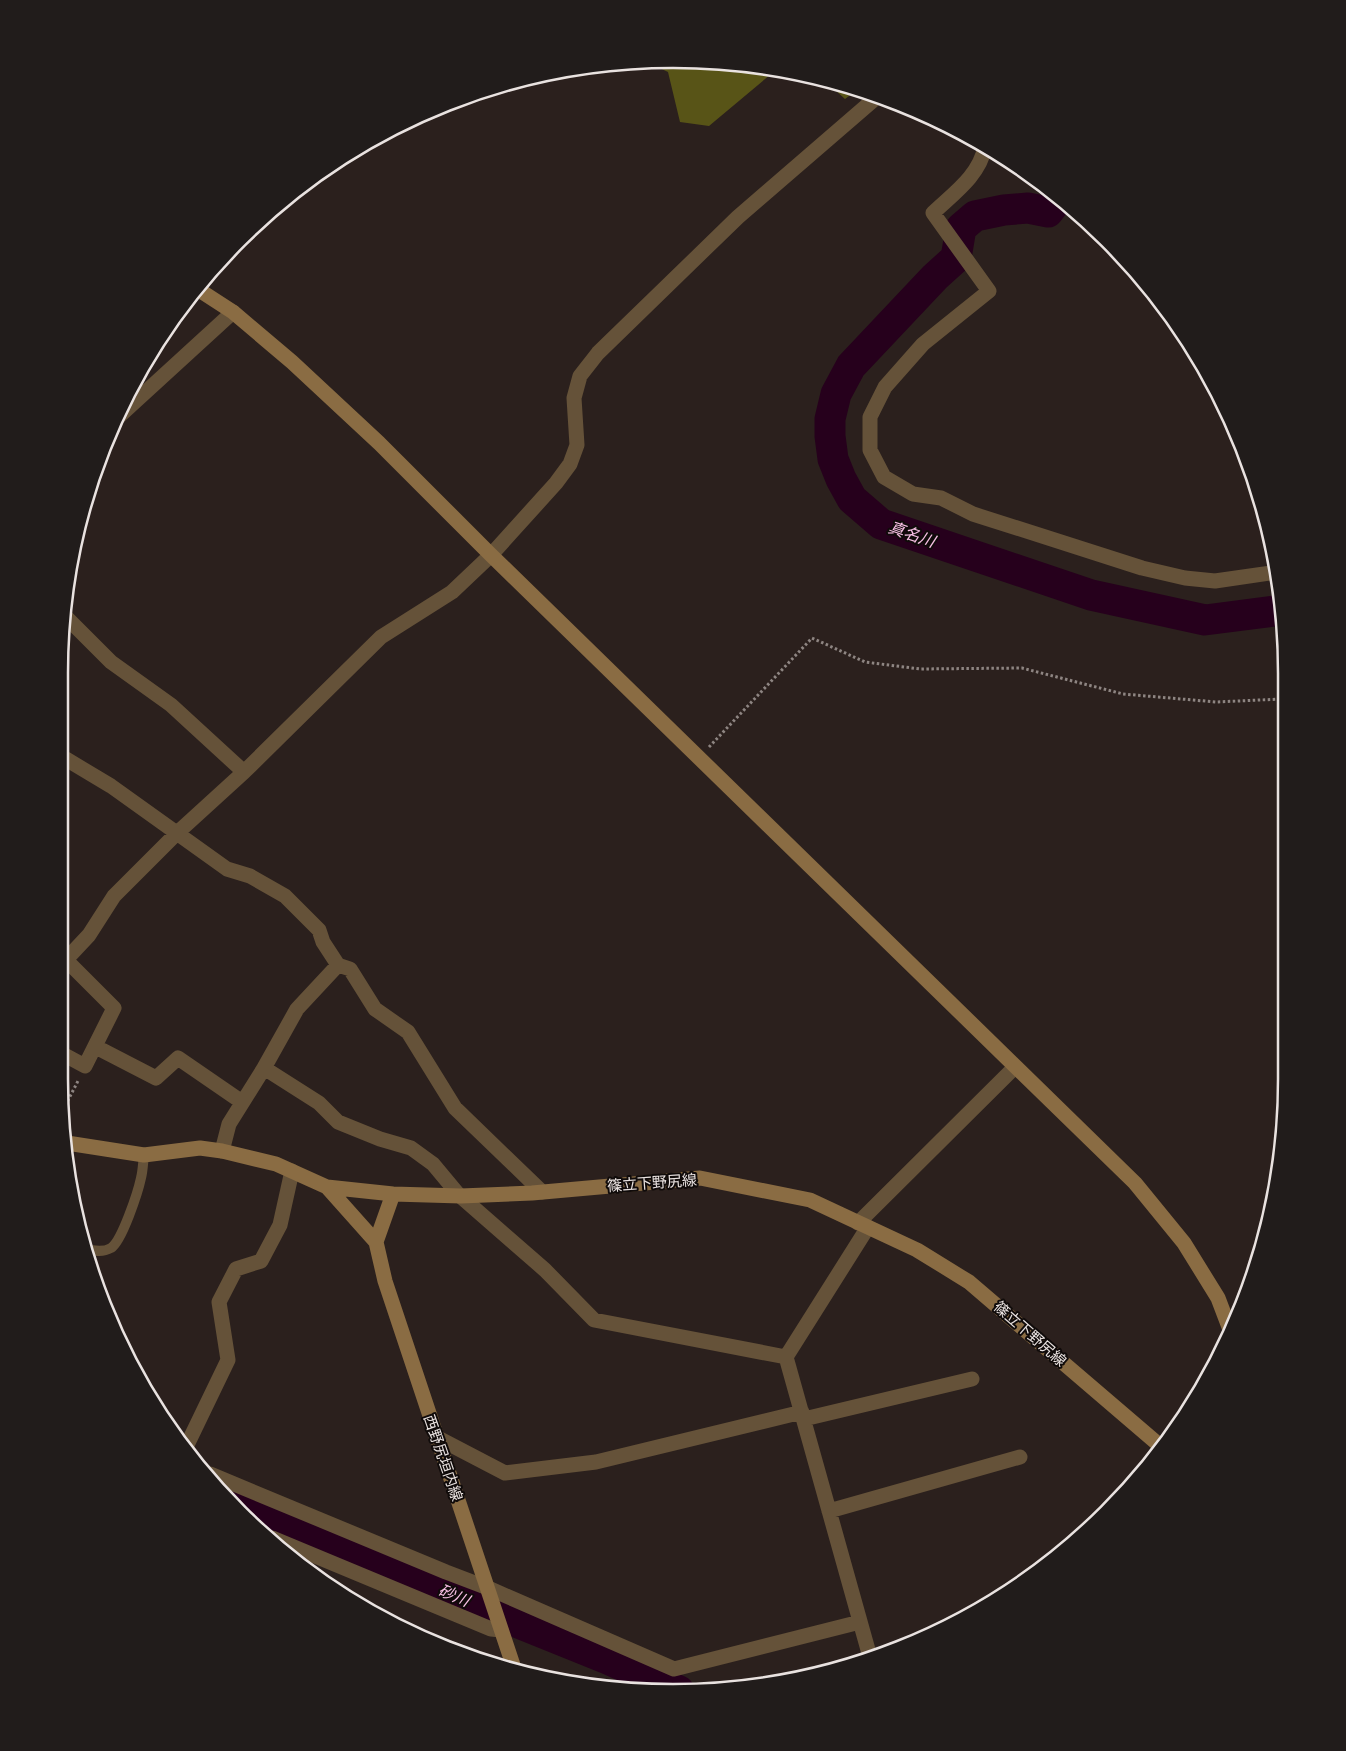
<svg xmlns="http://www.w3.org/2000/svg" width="1346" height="1751" viewBox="0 0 1346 1751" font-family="Montserrat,'Noto Sans JP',sans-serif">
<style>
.forest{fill:#585417}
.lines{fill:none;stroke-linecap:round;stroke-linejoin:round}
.river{stroke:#26001c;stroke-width:31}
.path{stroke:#8e8582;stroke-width:3;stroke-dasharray:2.5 2.5;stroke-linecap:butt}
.lane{stroke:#655239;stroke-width:10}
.street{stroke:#655239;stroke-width:15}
.secondary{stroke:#8a6c43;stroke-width:15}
.labels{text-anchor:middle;stroke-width:4;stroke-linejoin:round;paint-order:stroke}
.street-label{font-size:15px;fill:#e9e2e0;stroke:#100b0a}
.water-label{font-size:16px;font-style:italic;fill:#f9c1e6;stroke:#100b0a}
.rim{fill:none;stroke:#e9e2e0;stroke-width:2.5}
</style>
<rect width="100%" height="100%" fill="#2b201d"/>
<path class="forest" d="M673,59L777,69L709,126L680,122L668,72L645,61Z
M824,80L857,90L845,99Z"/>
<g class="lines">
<path class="river" d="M1058,199L1048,212L1028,208L1004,210L975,216L961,228L956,258L935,277L851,366L836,394L830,419V436L833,459L841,479L852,499L881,524L1091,595L1205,620L1282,610
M228,1499L474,1605L608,1659L679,1691"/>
<path class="path" d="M709,747L812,638L865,662L920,669L1022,668L1123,694L1216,702L1282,699
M63,1110L79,1079
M662,1691L667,1683"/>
<path class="lane" d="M84,1248C93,1251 102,1253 111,1248C122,1241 138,1192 141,1178C143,1170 143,1162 144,1155"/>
<path class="street" d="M985,147C979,176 954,193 933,213L989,291L923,344L885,387L870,417V450L884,477L913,494L941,498L973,514L1142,568L1185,578L1215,581L1277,572
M115,420L233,312
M63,614L111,662L171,705L244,772
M60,759H66L111,786L227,869L250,876L285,896L319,930L323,942L338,965L297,1009L264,1068L319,1103L338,1122L380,1139L411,1148L433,1164L458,1194L545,1270L594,1320L786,1357
M338,965L350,969L375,1009L408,1032L455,1108L542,1192
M59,967L89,935L114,896L176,834L244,772L381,637L452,592L491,555L556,483L570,464L577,445L574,398L580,376L598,353L738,217L878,96
M96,1047L156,1078L178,1058L242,1102
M59,1052L85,1066L114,1008L66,960
M222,1151L229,1124L264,1068
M858,1223L1015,1067
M868,1227L786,1357L870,1657
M804,1419L972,1379
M436,1437L505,1473L596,1462L802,1412
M187,1445L228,1360L219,1302L236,1269L261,1261L280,1225L292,1171
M210,1474L446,1572L488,1588L674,1669L860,1622
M829,1511L1020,1457
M272,1538L491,1629L501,1630"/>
<path class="secondary" d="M196,288L233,312L292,362L379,443L491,555L1135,1183L1184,1243L1218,1298L1229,1327
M67,1143L144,1155L200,1148L222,1151L276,1164L327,1187L393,1194L461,1196L532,1193L700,1178L810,1200L917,1250L969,1282L1158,1444L1162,1446
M327,1187L376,1242L385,1281L515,1671
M376,1242L393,1194"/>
</g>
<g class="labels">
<g class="street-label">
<text transform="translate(652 1183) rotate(-4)" y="5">篠立下野尻線</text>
<text transform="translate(1030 1334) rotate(41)" y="5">篠立下野尻線</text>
<text transform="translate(443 1458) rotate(71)" y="5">西野尻垣内線</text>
</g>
<g class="water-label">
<text transform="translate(912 534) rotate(19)" y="6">真名川</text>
<text transform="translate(454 1595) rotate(23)" y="6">砂川</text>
</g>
</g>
<path d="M0 0H1346V1751H0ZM673 68H673A605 605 0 0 1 1278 673V1079A605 605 0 0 1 673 1684H673A605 605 0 0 1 68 1079V673A605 605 0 0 1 673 68Z" fill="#211c1b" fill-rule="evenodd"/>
<path class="rim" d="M673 68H673A605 605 0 0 1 1278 673V1079A605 605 0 0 1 673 1684H673A605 605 0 0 1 68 1079V673A605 605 0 0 1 673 68Z"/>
</svg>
